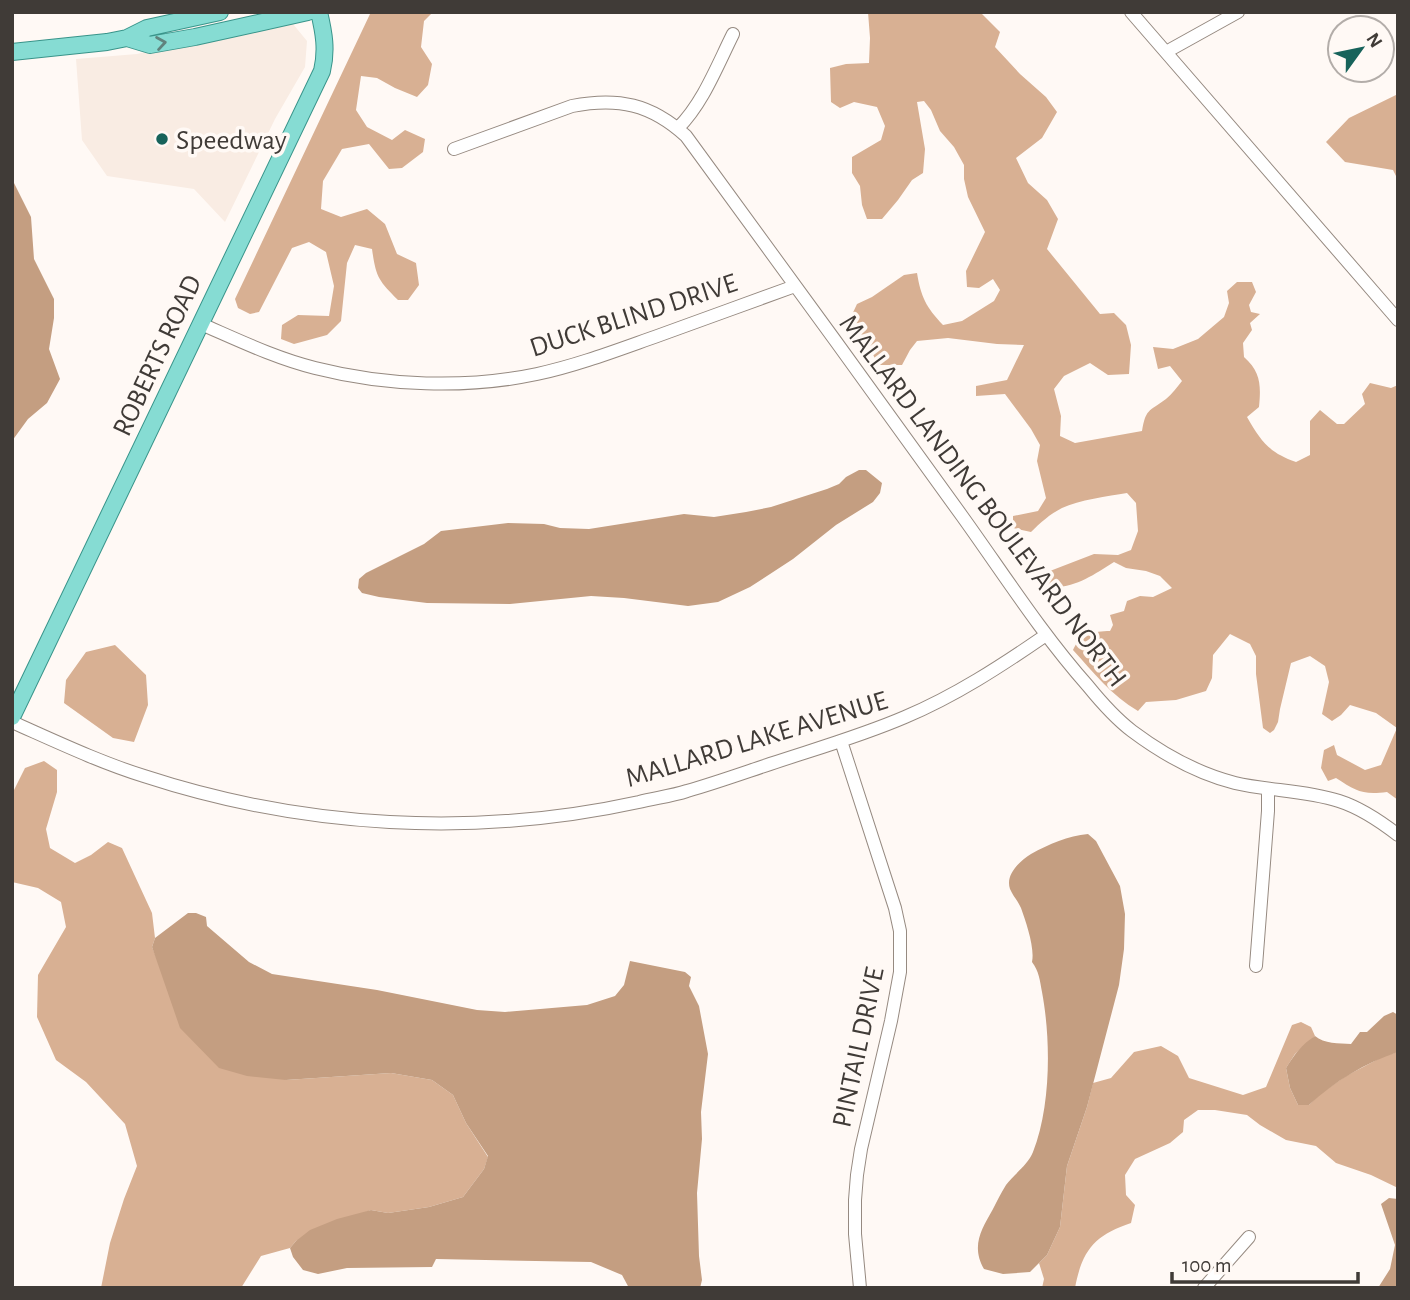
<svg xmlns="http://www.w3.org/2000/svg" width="1410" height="1300" viewBox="0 0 1410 1300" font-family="'Alegreya Sans',sans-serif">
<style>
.built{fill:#f9ece3}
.forest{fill:#d8b093}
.water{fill:#c49e81}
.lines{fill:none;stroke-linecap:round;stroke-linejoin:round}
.minor-casing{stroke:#968a81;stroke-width:14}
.major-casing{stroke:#39948a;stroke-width:18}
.minor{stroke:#fff;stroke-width:12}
.major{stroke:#86dcd3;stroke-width:16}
.oneway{stroke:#60837d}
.poi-dot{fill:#17635b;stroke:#fff9f5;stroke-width:2.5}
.labels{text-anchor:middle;stroke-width:7;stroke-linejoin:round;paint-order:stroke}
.poi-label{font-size:28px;fill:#403b37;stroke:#fff9f5;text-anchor:start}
.street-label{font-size:28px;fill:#403b37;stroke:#fff9f5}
</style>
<rect width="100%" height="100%" fill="#fff9f5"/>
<path class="built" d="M293,24L307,41L305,67L275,119L225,222L194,189L107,176L82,140L76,59L137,54L157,49L166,51Z"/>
<path class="forest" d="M375,12H433L424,21L421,47L432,64L428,85L417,97L395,88L377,78L361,76L356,110L367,127L392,140L405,130L425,139L423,152L402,168L389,169L369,144L342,149L323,181L321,209L341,217L367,209L385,224L397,254L416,263L419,285L408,300H398C378,280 376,277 372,249L355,245L347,263L341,321L327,335L294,344L281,339L282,325L298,315L329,316L334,286L326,252L309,242L292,248L259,312L250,314L238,308L235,299L370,14Z
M868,12H980L1000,32L995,47L1020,74L1046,97L1057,112L1042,138L1016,158L1028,183L1047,200L1058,219L1047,249L1100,314L1114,313L1126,325L1131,345L1129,374L1108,375L1090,363L1064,376L1054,389L1061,416L1060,436L1075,443L1142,431C1146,409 1148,412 1166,399C1172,394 1177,387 1182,381L1170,366L1158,369L1153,347L1173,349L1198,339L1224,317L1229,303L1227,291L1237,282H1252L1256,292L1249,305L1251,312L1260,314L1250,323L1252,330L1243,343L1244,357C1261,372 1261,386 1259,407L1247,417C1261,441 1268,452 1296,462L1310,455V421L1320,410L1337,424H1344L1365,404L1362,394L1370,383L1391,388L1398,385V800L1387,792C1362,795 1356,791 1336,778L1328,781L1321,768L1324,750L1334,745L1337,755L1365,770L1381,765L1397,728L1376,713L1350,705L1341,715L1332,721L1322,714L1329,682L1325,666L1310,656L1291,663L1280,709L1278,722L1274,730L1270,733L1263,728L1256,674V656L1250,644L1230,634L1213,655L1212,678L1206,691L1176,700L1146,702L1138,711C1112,696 1093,672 1073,650C1080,634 1094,631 1110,631L1113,625L1110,615L1124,611L1127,601L1140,596L1153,597L1172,588L1160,576L1146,571L1126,568L1114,562C1090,577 1067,594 1037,584V576L1094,554L1118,555L1131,550L1138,531L1136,503L1127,493C1108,496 1079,500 1062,508C1050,514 1040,523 1031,532L1013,528V516L1038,511L1046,498L1037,461L1040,445L1031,429L1005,394L976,396V386L1007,380L1024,345L997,344L948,338L917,341L910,350L902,365H878L867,342L850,319L857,304L872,297L904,275L917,273C921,297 926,307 943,325L962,321L994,301L1000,290L993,279L979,288L967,287L966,271L985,232L968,197L964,179V165L954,147L940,131L931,110L924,101L917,102L925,149L923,173L912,180L898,200L882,219H867L862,205L860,186L852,173V157L881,140L885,126L877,107L854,102L840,108L831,102L830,68L846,64L869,63L870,38Z
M1398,94V180L1393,170L1345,162L1326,142L1349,118Z
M115,645L146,675L148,705L134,742L113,738L64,703L66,680L86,652Z
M44,761L57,770V792L46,829L50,848L75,863L91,855L108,842L122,848L152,913L155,938L152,947L164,976L286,1080L391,1073L432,1080L453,1095L466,1123L488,1157L484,1169L463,1197L429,1207L388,1213L371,1210L296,1241L290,1248L261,1256L241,1288H101L110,1243L124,1199L137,1166L125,1124L86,1082L56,1060L37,1017L38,975L66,927L61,902L38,888L12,882V794L25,768Z
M1301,1022L1311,1027L1315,1036L1295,1054L1286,1068L1290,1088L1298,1105H1309L1320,1094L1346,1076L1384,1056L1398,1052V1188L1371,1175L1336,1163L1316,1146L1286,1140L1260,1125L1247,1115L1215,1110H1198L1184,1120L1183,1132L1170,1143L1135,1159L1125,1175L1126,1195L1135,1205L1131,1223C1095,1235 1082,1250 1075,1288H1042L1044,1279L1039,1263L1047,1255L1060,1227L1067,1166L1087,1107L1093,1083L1111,1078L1134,1052L1161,1046L1178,1056L1189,1078L1243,1095L1266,1087L1292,1025Z"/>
<path class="water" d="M12,179L31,217L34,259L54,299V318L49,349L60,379L47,403L28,419L12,441Z
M859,470H866L882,483L880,493L873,502L836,525L793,559L750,587L718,602L688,606L624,598L591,596L510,604L427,603L379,597L362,593L358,588L359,579L366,573L424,544L441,531L508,523L544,524L560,528L589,529L684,514L714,517L746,512L771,507L827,489L839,484L846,477Z
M1088,834L1096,841L1120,886L1125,914L1124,949L1119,985L1087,1107L1067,1166L1060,1227L1047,1255L1030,1272L1003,1274L984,1269C971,1246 981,1230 993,1209C997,1201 1001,1193 1006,1185C1014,1174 1028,1165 1033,1152C1051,1106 1051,1040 1042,992C1040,981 1039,971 1032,962C1035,948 1026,922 1021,908C1018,901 1013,896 1010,889C1005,874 1020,861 1031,854C1049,844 1068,836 1088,834Z
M188,913H196L206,917L207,926L249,962L272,974L377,990L477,1010L505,1012L587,1005L615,996L624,985L630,961L685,972L691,977L689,986L699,1006L708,1054L701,1112L702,1139L697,1193L699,1256L702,1280L700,1288H629L622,1275L591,1262L436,1259L432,1267L347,1268L318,1274L303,1270L293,1257L290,1248L296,1241L310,1230L337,1219L371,1210L388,1213L429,1207L463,1197L484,1169L488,1156L466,1123L453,1095L432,1080L391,1073L286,1080L247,1076L219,1068L180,1028L152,947L155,938Z
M1393,1012L1398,1015V1052C1365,1063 1335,1081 1309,1105H1298L1290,1088L1286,1068C1294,1055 1302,1044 1315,1036C1324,1044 1339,1043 1351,1044L1360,1032H1367L1384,1016Z
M1389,1198L1398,1199V1288H1378L1390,1269L1395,1245L1381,1204Z"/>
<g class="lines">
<g class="minor-casing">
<path id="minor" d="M1131,12L1398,320
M1166,52L1238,12
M678,128C703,103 717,66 733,34
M454,149L572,106C618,97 651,104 686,136C778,262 871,389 962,516C1003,573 1041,633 1088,686C1101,702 1115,718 1132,731C1164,755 1196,773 1235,783C1269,791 1305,790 1339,801C1361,808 1380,821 1398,835
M201,324C238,340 275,358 315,368C386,386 466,389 537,374C579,365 620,349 660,335C705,319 750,302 795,286
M12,722C55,741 99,762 144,776C303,828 475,838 639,802C655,798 672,796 687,791C715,783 743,773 770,764C815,749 861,736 905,717C955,696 1001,666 1046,635
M841,741L895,908L900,931V972L891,1021L861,1149L857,1175L855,1200V1234L860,1288
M1256,966L1268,811V790
M1204,1288L1249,1237"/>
</g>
<g class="major-casing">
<path id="major" d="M127,38L150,45L195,37L308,12
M12,52L107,42L127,38L147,28L220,12
M12,717L322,71C327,50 324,33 319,12"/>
</g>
<use href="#minor" class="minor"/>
<use href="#major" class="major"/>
</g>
<defs><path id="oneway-chevron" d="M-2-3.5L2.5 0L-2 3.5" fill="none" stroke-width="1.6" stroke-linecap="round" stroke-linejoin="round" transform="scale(1.75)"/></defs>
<use class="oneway" href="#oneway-chevron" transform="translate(161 43) rotate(-9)"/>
<circle class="poi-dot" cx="162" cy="139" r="7"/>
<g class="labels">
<g class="poi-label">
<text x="176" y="149">Speedway</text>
</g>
<g class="street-label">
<text transform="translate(633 314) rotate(-18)" y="10">DUCK BLIND DRIVE</text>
<text transform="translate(156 355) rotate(-65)" y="10">ROBERTS ROAD</text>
<text transform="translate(984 500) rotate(53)" y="10">MALLARD LANDING BOULEVARD NORTH</text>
<text transform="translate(756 738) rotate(-17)" y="10">MALLARD LAKE AVENUE</text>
<text transform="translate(857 1047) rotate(-78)" y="10">PINTAIL DRIVE</text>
</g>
</g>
<rect width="1410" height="1300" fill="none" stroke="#403b37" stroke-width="28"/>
<g transform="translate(1361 49) rotate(57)"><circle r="33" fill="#fff9f5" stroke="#b3ada9" stroke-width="2"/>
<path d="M0-5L12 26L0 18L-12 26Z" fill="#17635b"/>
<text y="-10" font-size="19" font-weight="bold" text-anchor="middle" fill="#403b37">N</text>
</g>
<path d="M1172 1272v10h186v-10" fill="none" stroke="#403b37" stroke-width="3.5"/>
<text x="1182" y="1272" font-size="21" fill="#403b37" stroke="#fff9f5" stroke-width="5" paint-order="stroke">100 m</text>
</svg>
